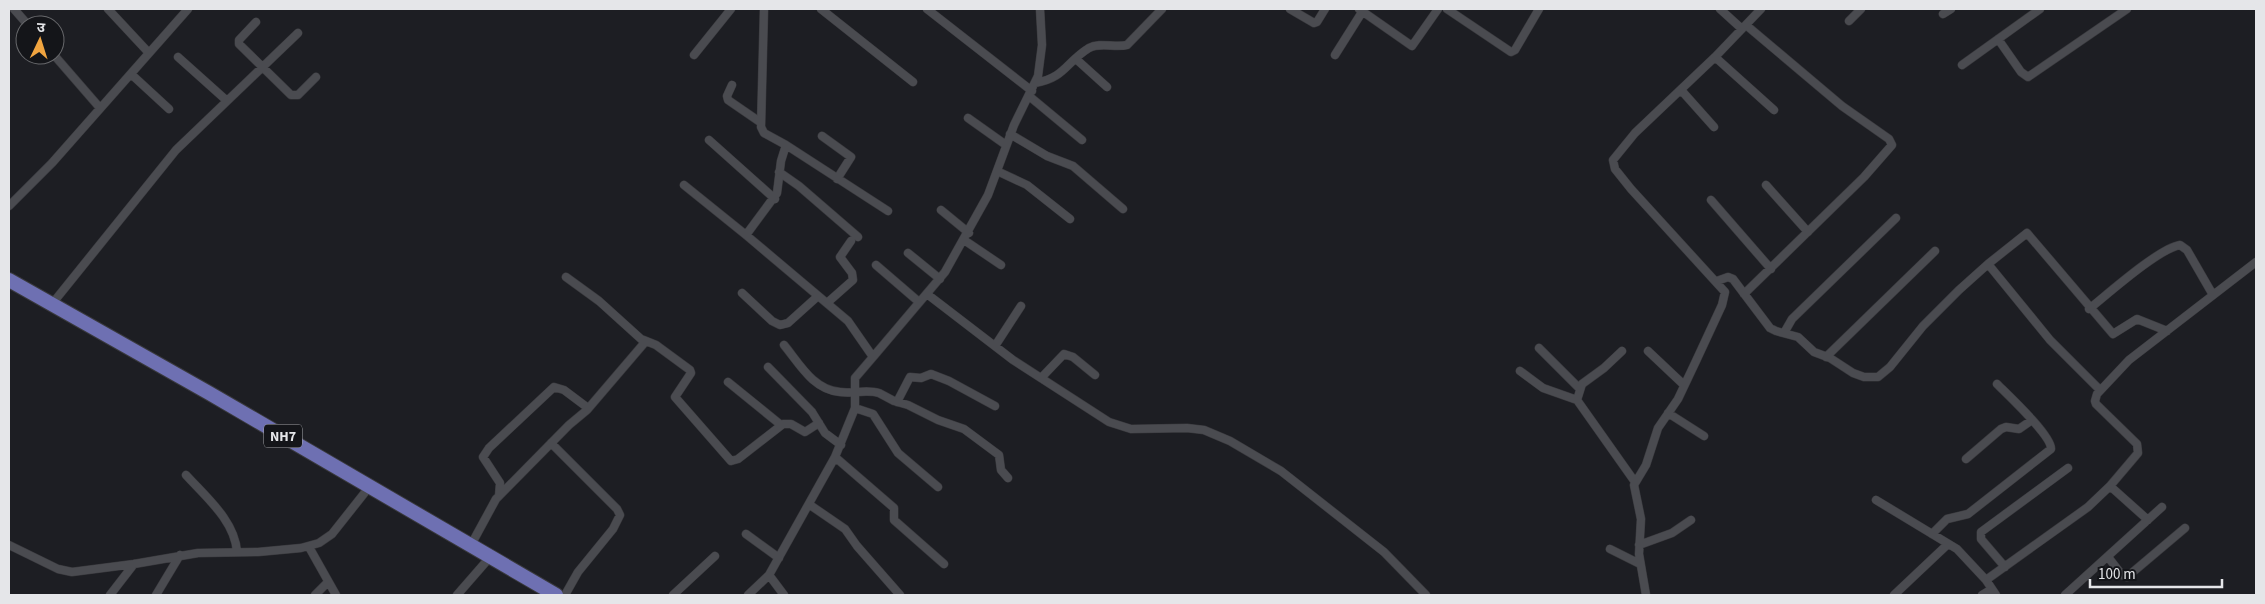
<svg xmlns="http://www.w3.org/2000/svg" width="2265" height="604" viewBox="0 0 2265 604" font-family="'Source Sans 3','Noto Sans Devanagari',sans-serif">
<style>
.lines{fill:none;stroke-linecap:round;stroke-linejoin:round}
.minor-casing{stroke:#39393d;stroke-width:9}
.trunk-casing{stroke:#39393d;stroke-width:16}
.minor{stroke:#4a4b50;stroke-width:8}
.trunk{stroke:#6e70b2;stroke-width:14}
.labels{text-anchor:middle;stroke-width:5;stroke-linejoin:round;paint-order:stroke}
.shield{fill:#141519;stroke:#a6a7ab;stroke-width:1}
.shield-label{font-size:14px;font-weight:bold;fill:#e5e6e9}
</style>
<rect width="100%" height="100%" fill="#1d1e23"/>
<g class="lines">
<g class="minor-casing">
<path id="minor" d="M14,9L28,25
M108,9L149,53
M821,9L913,82
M927,9L1032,91
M1290,9L1314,23L1317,22L1325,9
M1359,9L1412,46L1438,9
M1447,9L1511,52L1515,50L1539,9
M1720,9L1742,29
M1943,14L1951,9
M1849,21L1861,9
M256,22L239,40V44L291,95H298L316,77
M1998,39L2021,72L2028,77L2127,9
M54,55L100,108
M694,55L731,9
M1335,55L1364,9
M178,57L226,100
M1715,57L1774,110
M1076,59L1107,87
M1962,65L2040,9
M131,74L169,109
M1035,83C1065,78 1066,62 1089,48C1100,42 1115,48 1127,45L1162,9
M732,85L727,96L728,100L760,122
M1681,90L1714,127
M1029,96L1082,140
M968,118L1006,145
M1010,134L1047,156L1073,166L1123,209
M822,136L851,157L837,179
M709,140L775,199
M786,145L888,211
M997,171L1027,185L1070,219
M779,172L799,186L858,237
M684,185L746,235L848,321L873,357L855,378V408L835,457L769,575L748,595
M1766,185L1808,232
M1711,200L1771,269
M9,206L52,163L188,9
M941,210L969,233
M746,235L777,193L781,161L786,145L764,133L761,127L764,9
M964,240L1001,265
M908,253L940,279
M1988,264L2027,233L2113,334L2137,319L2167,331
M876,265L919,302
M566,277L599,301L641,339L656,345L690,370L691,373L675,397L731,461L738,459L783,424H791L805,432L819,423
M1717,281L1728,277L1733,279L1770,328L1776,331L1798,337L1814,352L1830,358L1853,373L1864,377H1878L1890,367L1923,326L1959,290L1988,264L2050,340L2100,390
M742,293L772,321L780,325L788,323L818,296
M927,294L1013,360L1109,422L1131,429L1187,428L1204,430L1230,441L1281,471L1384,552L1426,595
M1744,294L1864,177L1892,145L1889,139L1842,106L1746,25
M827,303L853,280L852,273L840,257L851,241
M52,304L176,150L298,33
M2089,309C2109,293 2158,249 2180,245L2187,250L2213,295
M1784,333L1792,319L1896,218
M784,345C799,363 813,390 840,392C854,394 866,389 879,393L894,401L908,405L938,420L964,429L999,455L1001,470L1008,478
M995,346L1021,306
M1539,348L1579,388
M1622,351L1604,368L1582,384L1577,400L1635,482
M1648,351L1684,385
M873,357L945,272L988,195L1014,125L1038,76L1042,45L1040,9
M1826,357L1935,251
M768,367L812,412L825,433L841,445
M1520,371L1543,388L1577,400
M1041,378L1064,354L1073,357L1095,375
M728,382L781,425
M897,402L910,377L921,378L931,374L949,381L995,406
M855,408L873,414L898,453L938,487
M1668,413L1704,436
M551,443L617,509L620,515L613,529L578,572L565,595
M835,457L894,508V520L944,564
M1966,459L2001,429L2006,427L2019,429L2032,420
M186,475C206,497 235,521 237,552
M2110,486L2148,520
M499,496L500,483L483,457L489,448L554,387L564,390L588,408
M1876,500L1957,549L1986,580
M810,505L845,529L857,546L900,595
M746,534L779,558
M1932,534L1947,519L1968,514L2051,449C2052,436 2008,395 1997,384
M9,545L58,569L72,572L134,564L198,553L258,552L301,548L319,543L332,534L370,486
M471,545L496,499L569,425L587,410L646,341
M1639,545L1672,533L1691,520
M309,547L336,595
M1610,549L1640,564
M2108,557L2122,575L2127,577L2185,528
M2005,567L1981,539V532L2068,468
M769,575L784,595
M110,595L134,564
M156,595L180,555
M315,595L328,582
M457,595L491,556
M673,595L715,556
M1646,595L1639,554L1641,519L1634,485L1646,465L1658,428L1678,399L1696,361L1722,305L1725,292L1631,189L1615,169L1613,160L1635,133L1715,57L1761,9
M1894,595L1948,544
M1982,595L1992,589
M1996,595L1986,580L2088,507L2110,486L2138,453L2137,444L2096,404L2095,401L2097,394L2129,360L2256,262
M2065,595L2162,507"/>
</g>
<g class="trunk-casing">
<path id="trunk" d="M9,280L209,393L556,595"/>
</g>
<use href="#minor" class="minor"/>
<use href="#trunk" class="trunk"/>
</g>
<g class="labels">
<rect class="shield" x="264" y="424.5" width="38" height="23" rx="4"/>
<g class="shield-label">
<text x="283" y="441">NH7</text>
</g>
</g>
<rect width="2265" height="604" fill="none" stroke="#e5e6e9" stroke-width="20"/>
<g transform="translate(40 40) rotate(4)"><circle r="24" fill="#141519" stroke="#68696c"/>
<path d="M0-4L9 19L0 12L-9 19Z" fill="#f1a540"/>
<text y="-8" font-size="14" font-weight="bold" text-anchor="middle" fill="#e5e6e9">उ</text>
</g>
<path d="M2090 579v8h132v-8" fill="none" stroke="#e5e6e9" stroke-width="2.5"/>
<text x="2098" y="579" font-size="15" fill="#e5e6e9" stroke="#141519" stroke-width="4" paint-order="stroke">100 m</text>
</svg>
